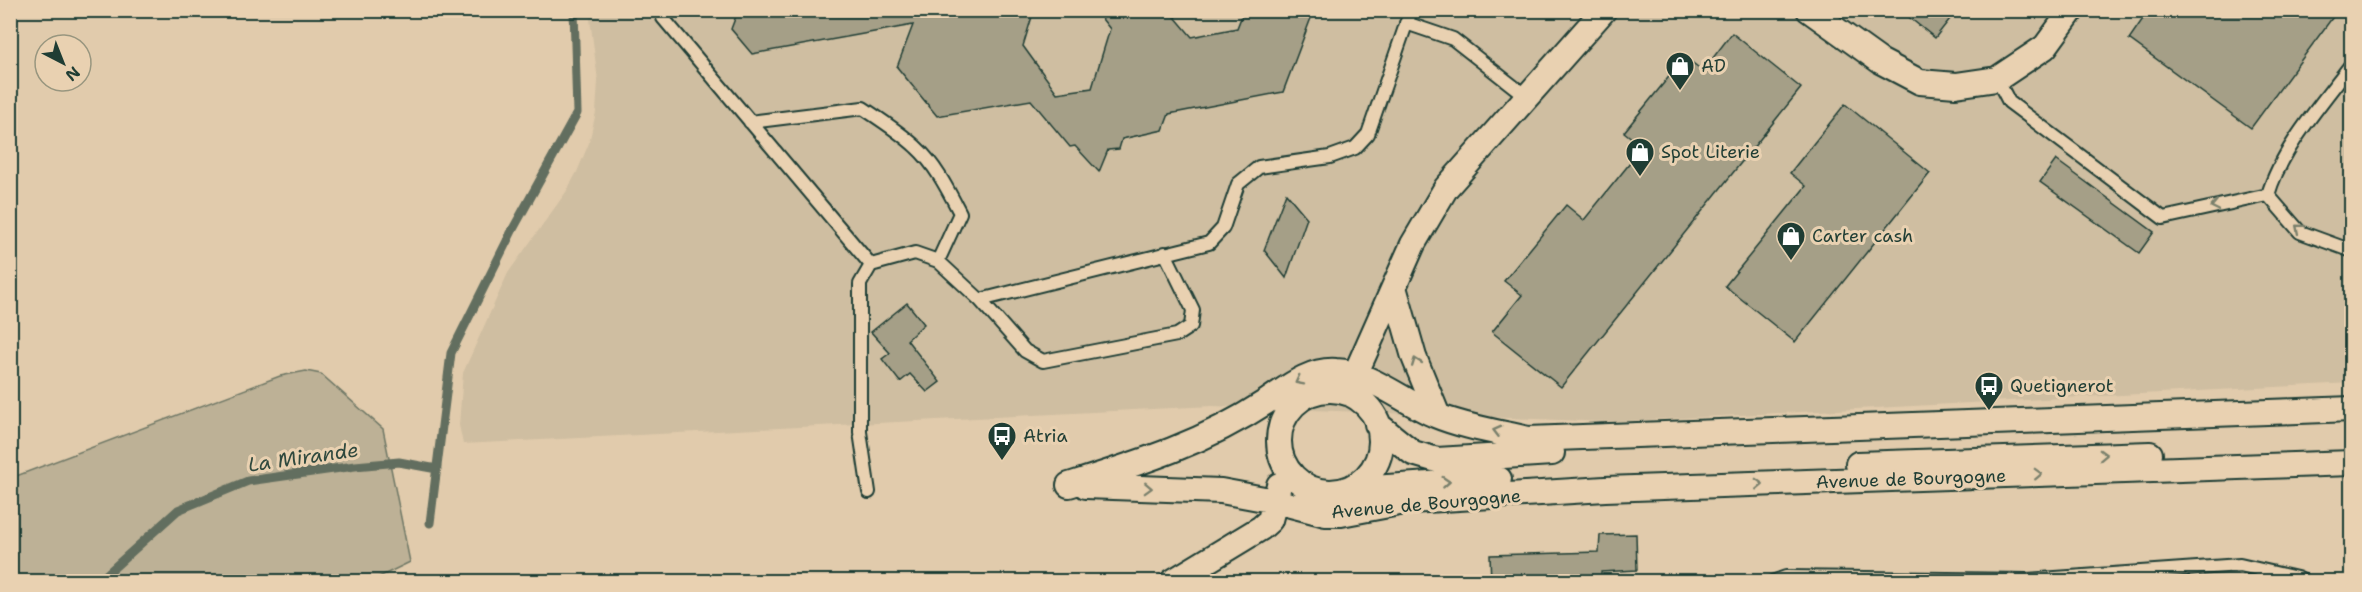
<svg xmlns="http://www.w3.org/2000/svg" width="2362" height="592" viewBox="0 0 2362 592" font-family="'Shantell Sans',sans-serif">
<style>
.built{fill:#cfbea1}
.green{fill:#bdb196;stroke:#6e7765;stroke-width:1.5}
.lines{fill:none;stroke-linecap:round;stroke-linejoin:round}
.stream{stroke:#626e5e;stroke-width:9}
.building{fill:#a59f87;stroke:#1f3d34;stroke-width:1.5}
.service-casing{stroke:#1f3d34;stroke-width:16}
.minor-casing{stroke:#1f3d34;stroke-width:28}
.service{stroke:#e9d1b1;stroke-width:12}
.minor{stroke:#e9d1b1;stroke-width:24}
.oneway{stroke:#7a806c}
.labels{text-anchor:middle;stroke-width:6;stroke-linejoin:round;paint-order:stroke}
.poi-label{font-size:18px;fill:#1f3d34;stroke:#e9d1b1;text-anchor:start}
.street-label{font-size:18px;fill:#1f3d34;stroke:#e9d1b1}
.water-label{font-size:20px;font-style:italic;fill:#30493e;stroke:#e9d1b1}
</style>
<rect width="100%" height="100%" fill="#e1cbac"/>
<filter id="ink" filterUnits="userSpaceOnUse"><feTurbulence type="fractalNoise" baseFrequency=".0167" numOctaves="2"/><feDisplacementMap in="SourceGraphic" scale="12" xChannelSelector="R" yChannelSelector="G"/><feConvolveMatrix kernelMatrix="1 2 1 2 8 2 1 2 1" color-interpolation-filters="sRGB"/></filter>
<g filter="url(#ink)">
<path class="built" d="M589,11H2351V383L1608,422L1212,406L463,444L459,425L463,373L508,273L566,192L577,172L589,143L596,112L598,81Z"/>
<path class="green" d="M306,371L321,374L383,429L410,562L371,581H11V478L280,376Z"/>
<g class="lines">
<path class="stream" d="M430,523L451,353L513,229L577,113L574,10
M98,582L178,510L248,481L355,466L399,462L437,469"/>
</g>
<path class="building" d="M760,10H1034L1023,46L1057,93L1092,88L1110,29L1095,10H1169L1192,37L1237,28L1244,10H1314L1283,92L1169,114L1163,130L1122,139L1119,149L1108,150L1099,172L1075,146L1070,147L1031,100L937,116L897,67L913,25L752,54L731,29L736,16Z
M1900,10H1957L1935,38Z
M2149,10H2338L2251,128L2129,39Z
M1732,33L1801,88L1561,387L1492,332L1522,295L1504,281L1566,205L1584,220L1643,147L1624,132L1685,57L1703,71Z
M1845,104L1930,173L1795,342L1725,286L1806,186L1790,173Z
M2056,160L2154,232L2139,253L2040,182Z
M1286,193L1307,218L1286,278L1264,250Z
M907,303L924,324L907,340L940,382L927,392L910,374L900,382L882,359L890,353L871,332Z
M1636,534L1637,570L1601,572V582H1491L1490,555L1599,552L1600,535Z"/>
<g class="lines">
<g class="service-casing">
<path id="service" d="M663,18L871,265
M1406,23L1453,39L1527,97
M2352,63C2323,102 2281,149 2268,195L2300,232L2352,251
M1997,79L2009,102L2163,218L2268,195
M750,122L863,108C881,120 900,132 916,147C935,164 948,190 960,213L938,261
M980,300L1209,243L1223,228L1238,184L1259,167L1330,157L1355,148L1368,134L1411,10
M869,492L860,432V284L871,265L915,253L938,261L980,300L1025,351L1043,361L1177,335L1191,326L1193,310L1165,253
M1772,582L1786,577L2027,580L2240,565L2297,578L2305,582"/>
</g>
<g class="minor-casing">
<path id="minor" d="M1809,10L1880,61L1920,82L1956,85L1997,79L2045,47L2072,10
M1394,287L1414,357L1438,416
M1279 441a51 51 0 1 1 102 0a51 51 0 1 1-102 0Z
M1347,393L1413,244L1446,188L1604,10
M1377,424L1413,453L1437,460L1552,453
M1858,464L2150,454
M1069,485C1139,463 1204,443 1266,402C1287,388 1309,369 1336,371C1369,372 1404,402 1435,415C1464,427 1498,432 1528,439L2352,409
M1086,486L1221,491L1275,501L1325,514H1341L1410,501L1605,489L2352,463
M1346,490L1499,479
M1172,582L1261,528L1270,520L1279,485"/>
</g>
<use href="#service" class="service"/>
<use href="#minor" class="minor"/>
</g>
<defs><path id="oneway-chevron" d="M-2-3.5L2.5 0L-2 3.5" fill="none" stroke-width="1.6" stroke-linecap="round" stroke-linejoin="round" transform="scale(1.5)"/></defs>
<g class="oneway">
<use href="#oneway-chevron" transform="translate(2215 206) rotate(168)"/>
<use href="#oneway-chevron" transform="translate(2299 228) rotate(-140)"/>
<use href="#oneway-chevron" transform="translate(1416 362) rotate(-110)"/>
<use href="#oneway-chevron" transform="translate(1299 381) rotate(153)"/>
<use href="#oneway-chevron" transform="translate(1497 431) rotate(-165)"/>
<use href="#oneway-chevron" transform="translate(2103 455) rotate(-2)"/>
<use href="#oneway-chevron" transform="translate(2038 474) rotate(-2)"/>
<use href="#oneway-chevron" transform="translate(1446 482) rotate(-4)"/>
<use href="#oneway-chevron" transform="translate(1759 484) rotate(-2)"/>
<use href="#oneway-chevron" transform="translate(1148 488) rotate(2)"/>
</g>
</g>
<defs>
<g id="shop-pin" transform="scale(1.5)"><path d="M0 17L-7.5 6A9.5 9.5 0 1 1 7.5 6Z" fill="#1f3d34" stroke="#e9d1b1"/><path d="M-5-2.5h2.3a2.7 3.5 0 0 1 5.4 0H5L5.5 6h-11ZM-1.5-2.5h3a1.5 2.3 0 0 0-3 0Z" fill="#fff"/></g>
<g id="bus-pin" transform="scale(1.5)"><path d="M0 17L-7.5 6A9.5 9.5 0 1 1 7.5 6Z" fill="#1f3d34" stroke="#e9d1b1"/><path d="M-5-6H5V4H4V6H2V4H-2V6H-4V4H-5ZM-3.5-4V0h7V-4ZM-3.5 1.2v1.5H-2V1.2ZM2 1.2v1.5H3.5V1.2Z" fill="#fff"/></g>
</defs>
<g fill-rule="evenodd">
<use href="#shop-pin" x="1680" y="66"/>
<use href="#shop-pin" x="1640" y="152"/>
<use href="#shop-pin" x="1791" y="236"/>
<use href="#bus-pin" x="1989" y="386"/>
<use href="#bus-pin" x="1002" y="436"/>
</g>
<g class="labels">
<g class="poi-label">
<text x="1701" y="72">AD</text>
<text x="1661" y="158">Spot Literie</text>
<text x="1812" y="242">Carter cash</text>
<text x="2010" y="392">Quetignerot</text>
<text x="1023" y="442">Atria</text>
</g>
<g class="street-label">
<text transform="translate(1911 479) rotate(-2)" y="6">Avenue de Bourgogne</text>
<text transform="translate(1426 504) rotate(-5)" y="6">Avenue de Bourgogne</text>
</g>
<g class="water-label">
<text transform="translate(303 457) rotate(-8)" y="7">La Mirande</text>
</g>
</g>
<rect width="2362" height="592" fill="none" stroke="#e9d1b1" stroke-width="36"/>
<rect x="18" y="18" width="2326" height="556" fill="none" stroke="#1f3d34" stroke-width="2" filter="url(#ink)"/>
<g transform="translate(63 63) rotate(138)"><circle r="28" fill="#e9d1b1" stroke="#98967f" stroke-width="1.5"/>
<path d="M0-4.5L10 22L0 15L-10 22Z" fill="#1f3d34"/>
<text y="-9" font-size="16" font-weight="bold" text-anchor="middle" fill="#1f3d34">N</text>
</g>
</svg>
